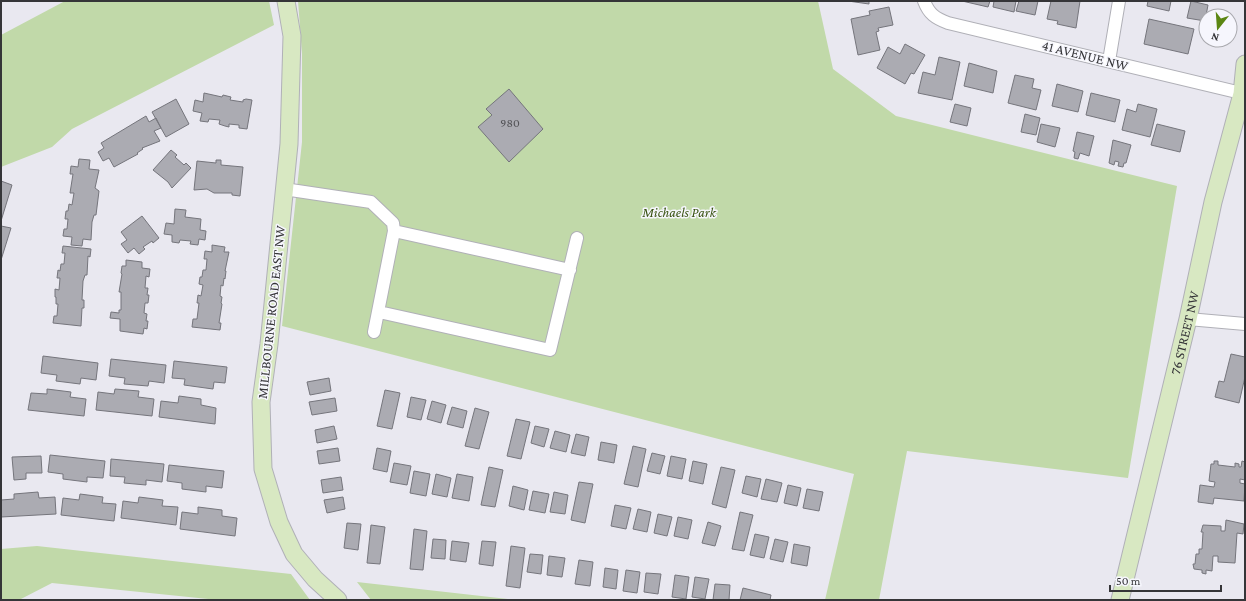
<svg xmlns="http://www.w3.org/2000/svg" width="1246" height="601" viewBox="0 0 1246 601" font-family="'Crimson Pro',serif">
<style>
.green{fill:#c1d9a9}
.building{fill:#ababb2;stroke:#75757c}
.lines{fill:none;stroke-linecap:round;stroke-linejoin:round}
.street-casing{stroke:#b0b0b7;stroke-width:14}
.secondary-casing{stroke:#b0b0b7;stroke-width:19}
.street{stroke:#fff;stroke-width:12}
.secondary{stroke:#d8e8c2;stroke-width:17}
.labels{text-anchor:middle;stroke-width:3;stroke-linejoin:round;paint-order:stroke}
.number-label{font-size:12px;fill:#525256}
.street-label{font-size:14px;fill:#353538;stroke:#f6f6fd}
.park-label{font-size:14px;font-style:italic;fill:#395312;stroke:#f6f6fd}
</style>
<rect width="100%" height="100%" fill="#e9e8f0"/>
<path class="green" d="M65,1H269L274,25L72,129L52,147L1,167V35Z
M298,1H818L833,69L896,116L1177,186L1128,478L907,451L879,600H825L854,474L282,326L302,142V54Z
M37,546L291,574L310,600H218L52,583L19,600H1V549Z
M357,582L517,600H371Z"/>
<path class="building" d="M848,1H869V4Z
M962,1H990L988,7Z
M994,1H1016L1014,12L993,7Z
M1019,1H1038L1035,15L1016,11Z
M1051,1H1080L1076,28L1057,24L1058,21L1047,19Z
M1148,1H1171L1169,11L1147,6Z
M1191,1L1208,5L1205,21L1187,18Z
M889,7L893,25L878,28L879,31L876,32L880,50L858,55L851,19L870,15L869,11Z
M1149,19L1194,29L1188,54L1144,44Z
M905,44L925,55L914,74L911,73L905,84L877,68L888,47L900,54Z
M939,57L960,62L952,100L918,93L923,72L935,75Z
M969,63L997,71L993,93L964,86Z
M1015,75L1034,79L1032,88L1041,90L1036,110L1008,103Z
M1057,84L1083,91L1078,112L1052,106Z
M509,89L543,129L509,162L478,127L492,115L486,109Z
M204,93L222,97L223,95L231,97L230,100L243,102V100L246,99L252,100L247,129L239,128V125L229,124V127L225,126L219,124L220,120L209,119L208,122L200,121L202,113L193,111L195,100L203,102Z
M1091,93L1120,100L1115,122L1086,115Z
M176,99L189,124L166,137L152,112Z
M955,104L971,108L967,126L950,122Z
M1138,104L1157,109L1150,137L1122,130L1127,109L1136,112Z
M1025,114L1040,118L1036,135L1021,132Z
M146,116L149,122L156,118L161,128L154,131L160,141L142,148L143,149L137,153L138,154L114,167L109,158L103,161L98,152L104,148L101,143Z
M1041,124L1060,128L1055,147L1037,142Z
M1157,124L1185,131L1180,152L1151,145Z
M1077,132L1094,136L1089,156L1080,153L1078,159L1074,158L1075,152L1073,151Z
M1113,140L1131,145L1126,163H1124L1123,167L1118,166L1119,162L1115,161L1114,165L1109,163Z
M171,150L177,155L175,157L184,165L186,163L191,168L172,188L168,182L153,170Z
M79,159L90,160L89,169L99,170L95,188L99,191L96,215H94L92,222L91,240L83,239L82,246L71,245L72,237L63,236L64,229H67L68,219H65L66,211H68L69,204L72,205L74,193H70L73,174H70L71,166L78,167Z
M216,160H221V165L243,167L240,196L232,195V193H214L207,189L194,190L197,161L216,163Z
M1,181L12,185L1,221Z
M175,209L186,210L185,217L201,219L200,230L206,231L205,240L199,239L198,245L190,244L191,241L180,240L179,243L172,242V235L164,234L166,223L174,224Z
M142,216L159,238L153,243L152,241L143,247L145,249L139,254L134,248L128,253L121,244L127,240L121,232Z
M1,226L11,228L1,260Z
M212,245L225,247L224,252H229L225,271H226L225,279L224,278L223,286L221,285L220,296L222,297L221,303L222,304L219,323H221L220,330L192,327L193,319H197L199,303H197L198,295L201,296L203,285L199,284L200,277H202L203,270H206L207,259H204L205,251L212,252Z
M63,246L91,249L90,257L88,256L87,275H85L83,281L82,300H84V308H82L81,326L53,323L54,316H57L58,304H56V297H55V289L59,290L60,278H57L58,270L60,271L61,264H64L65,253H62Z
M126,260L142,262V268L150,269L149,277L146,276L145,288H148L147,295H149L148,303H145L144,313L147,314L146,321H148L147,329L144,328L143,334L120,331V319L110,318L111,312L119,313V310H121V292H119L122,274L121,273L122,266H126Z
M1231,354L1245,357V377L1239,403L1215,397L1219,381L1224,382Z
M43,356L98,363L96,380L81,378L80,384L56,381L57,375L41,373Z
M111,359L166,365L164,383L149,381L148,386L124,384L125,378L109,376Z
M174,361L227,367L225,383L214,382L213,389L184,385L185,379L172,378Z
M329,378L331,391L310,395L307,382Z
M47,389L71,392L70,397L86,399L84,416L28,410L31,393L47,394Z
M115,389L139,391L138,397L154,399L152,416L96,410L98,392L114,394Z
M385,390L400,393L392,429L377,426Z
M179,396L201,399V405L216,408L215,424L159,417L161,401L178,403Z
M411,397L426,400L421,420L407,417Z
M335,398L337,411L312,415L309,402Z
M432,401L446,405L441,423L427,419Z
M452,407L467,411L463,428L447,424Z
M475,408L489,412L479,449L465,446Z
M516,419L530,422L521,459L507,456Z
M334,426L337,439L317,443L315,430Z
M535,426L549,429L544,447L531,443Z
M555,431L570,435L566,452L550,448Z
M576,434L589,437L585,456L571,453Z
M601,442L617,445L614,463L598,460Z
M633,446L646,449L638,487L624,484Z
M338,448L340,461L319,464L317,451Z
M377,448L391,451L387,472L373,469Z
M652,453L665,456L660,474L647,471Z
M50,455L105,461L103,478L87,477V482L63,479V474L48,472Z
M41,456L42,473H26V479L14,480L12,457Z
M671,456L686,459L682,479L667,476Z
M111,459L164,464L162,482L146,480V485L124,483L125,477L110,476Z
M693,461L707,464L703,484L689,481Z
M1214,461H1218V465L1235,467V463L1239,464V467H1241L1242,461L1245,462V480L1240,479V483L1245,484L1244,501L1214,498L1213,504L1198,502L1200,485L1214,487L1215,482L1209,481L1211,464H1214Z
M394,463L411,466L407,485L390,482Z
M169,465L224,471L222,488L206,486V492L182,489V483L167,481Z
M489,467L503,470L495,507L481,505Z
M721,467L735,470L726,508L712,504Z
M414,471L430,474L426,496L410,493Z
M436,474L451,478L447,497L432,494Z
M457,474L473,477L469,501L452,498Z
M746,476L761,479L757,497L742,493Z
M341,477L343,490L323,493L321,480Z
M766,479L782,483L777,502L761,499Z
M579,482L593,484L585,523L571,520Z
M788,485L801,488L797,506L784,503Z
M513,486L528,490L524,510L509,506Z
M807,489L823,492L819,511L803,508Z
M533,491L549,494L545,513L529,510Z
M38,492L39,498L55,497L56,514L1,517V500L14,499V494Z
M554,492L568,495L565,514L550,512Z
M80,494L103,497L102,503L116,504L114,521L61,515L63,498L79,500Z
M139,497L163,500L162,506L178,507L176,525L121,518L123,501L138,503Z
M343,497L345,509L327,513L324,500Z
M615,505L631,508L626,529L611,526Z
M198,507L222,510V516L237,518L235,536L180,529L182,512L198,514Z
M638,509L651,512L647,532L633,529Z
M740,512L753,515L744,551L732,549Z
M658,514L672,517L667,536L654,533Z
M678,517L692,520L688,539L674,536Z
M1226,520L1244,524L1243,534L1237,533L1235,563L1218,562V556H1213L1212,571L1206,570V574L1202,573V570L1194,569L1193,564H1195L1196,554H1199V549H1202L1203,532H1201L1203,525L1221,526V531H1225Z
M708,522L721,526L715,546L702,543Z
M347,523L361,524L358,550L344,548Z
M371,525L385,527L380,564L367,563Z
M414,529L427,531L423,570L410,569Z
M755,534L769,537L764,558L750,555Z
M433,539L446,540L445,559L431,558Z
M775,539L788,542L783,562L770,559Z
M452,541L469,543L466,562L450,560Z
M482,541L496,542L493,566L479,564Z
M794,544L810,547L807,566L791,563Z
M511,546L525,548L520,588L506,586Z
M530,554L543,555L541,574L527,572Z
M549,556L565,558L562,577L547,575Z
M579,560L593,562L590,586L575,584Z
M605,568L618,570L616,589L603,587Z
M626,570L640,572L637,593L623,591Z
M646,573L661,574L658,594L644,592Z
M675,575L689,577L686,599L672,597Z
M695,577L709,579L705,599L692,597Z
M715,584L730,585L729,600H713Z
M743,588L771,595L770,600H740Z"/>
<g class="lines">
<g class="street-casing">
<path id="street" d="M924,1C929,14 935,18 948,23L1245,94
M1109,61L1119,1
M284,189L371,202L393,223L394,231L374,332
M394,231L570,270
M379,312L550,350L577,238
M1188,319L1245,324"/>
</g>
<g class="secondary-casing">
<g id="secondary">
<path d="M286,1L292,36L289,144L269,344L261,402L263,469L279,522L294,554L315,579L338,600"/>
<path id="s1" d="M1120,600L1188,319L1213,202L1242,94L1245,64"/>
</g>
</g>
<use href="#street" class="street"/>
<use href="#secondary" class="secondary"/>
</g>
<g class="labels">
<g class="number-label">
<text x="510" y="127">980</text>
</g>
<g class="street-label">
<text transform="translate(1085 55) rotate(14)" y="5">41 AVENUE NW</text>
<text transform="translate(271 312) rotate(-84)" y="5">MILLBOURNE ROAD EAST NW</text>
<text dy="5" stroke="none"><textPath href="#s1" startOffset="275">76 STREET NW</textPath></text>
</g>
<g class="park-label">
<text x="679" y="217">Michaels Park</text>
</g>
</g>
<rect width="1246" height="601" fill="none" stroke="#353538" stroke-width="4"/>
<g transform="translate(1218 28) rotate(197)"><circle r="19" fill="#f6f6fd" stroke="#a9a9ae"/>
<path d="M0-3L7 15L0 10L-7 15Z" fill="#5b8613"/>
<text y="-6" font-size="11" font-weight="bold" text-anchor="middle" fill="#353538">N</text>
</g>
<path d="M1110 585v6h111v-6" fill="none" stroke="#353538" stroke-width="2"/>
<text x="1116" y="585" font-size="12" fill="#353538" stroke="#f6f6fd" stroke-width="3" paint-order="stroke">50 m</text>
</svg>
